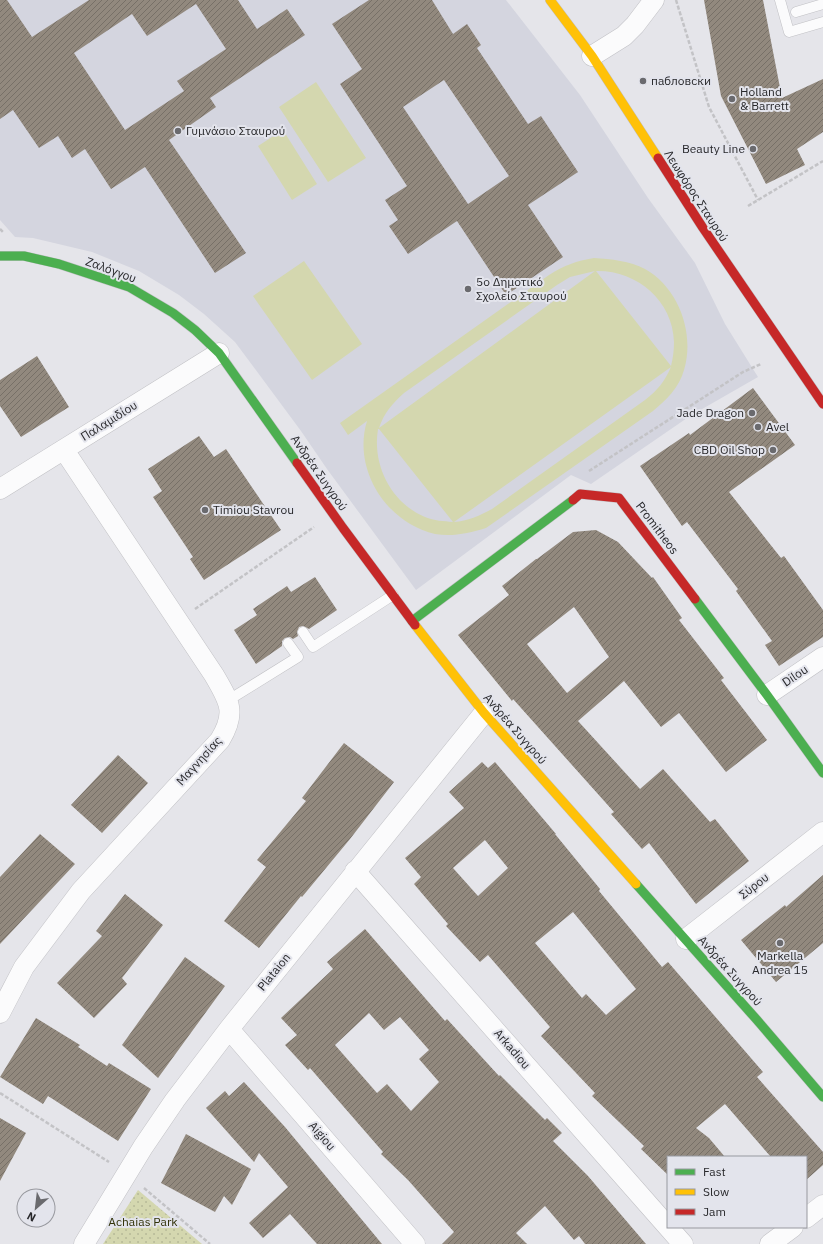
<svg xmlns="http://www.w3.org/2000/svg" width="823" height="1244" viewBox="0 0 823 1244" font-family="'IBM Plex Sans',sans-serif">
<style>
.built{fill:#d4d5df}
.grass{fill:url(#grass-dots)}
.garden{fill:#d4d7af;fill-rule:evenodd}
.building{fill:url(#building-hatch);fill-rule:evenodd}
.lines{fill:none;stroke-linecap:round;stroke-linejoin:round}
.lane-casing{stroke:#c1c1c5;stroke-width:11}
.street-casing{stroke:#c1c1c5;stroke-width:21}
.fast-casing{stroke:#c1c1c5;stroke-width:10}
.slow-casing{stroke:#c1c1c5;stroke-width:10}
.jam-casing{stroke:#c1c1c5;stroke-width:10}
.path{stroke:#c3c3c6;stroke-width:2.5;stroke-dasharray:4 2;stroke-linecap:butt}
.lane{stroke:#fbfbfc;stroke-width:10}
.street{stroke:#fbfbfc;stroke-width:20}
.fast{stroke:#4caf50;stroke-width:9}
.slow{stroke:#ffc107;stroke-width:9}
.jam{stroke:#c62828;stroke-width:9}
.poi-dot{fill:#6a6a6e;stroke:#e3e4ec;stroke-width:1.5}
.labels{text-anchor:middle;stroke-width:4;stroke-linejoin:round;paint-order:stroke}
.poi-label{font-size:12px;fill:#28282b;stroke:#e3e4ec;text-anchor:start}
.street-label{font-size:12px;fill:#28282b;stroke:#e3e4ec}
.park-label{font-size:12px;fill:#313208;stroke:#e3e4ec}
</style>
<defs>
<pattern id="grass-dots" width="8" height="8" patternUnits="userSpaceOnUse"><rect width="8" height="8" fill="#d4d7af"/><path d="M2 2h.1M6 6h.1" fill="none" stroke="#b6b997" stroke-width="1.8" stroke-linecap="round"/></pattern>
<pattern id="building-hatch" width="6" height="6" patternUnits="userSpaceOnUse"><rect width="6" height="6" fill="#92897e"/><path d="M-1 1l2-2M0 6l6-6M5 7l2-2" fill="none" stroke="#777067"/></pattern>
</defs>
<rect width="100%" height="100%" fill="#e5e5ea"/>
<path class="built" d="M0,0H506L580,95L648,198L695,263L725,324L758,377L690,416L591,484L571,475L416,590L327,469L301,431L235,342L204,314L179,295L139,271L92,252L33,238L15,237L0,220Z"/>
<path class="grass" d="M138,1190L202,1244H103Z"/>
<path class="garden" d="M316,82L366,158L328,182L279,107Z
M283,130L317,184L292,200L258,146Z
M594,258C611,259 630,261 645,269C679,288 695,334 684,370C679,388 666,400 653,411L486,528C469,533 453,537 435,534C387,523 352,470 367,421L348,435L340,423L549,275C565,265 576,261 594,258ZM595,271L379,428C384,413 392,404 404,393L557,285L570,277ZM596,271C636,270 673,300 674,342C674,350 673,358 671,366ZM671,367C665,381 657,391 645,400L492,509C479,516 468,521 454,522ZM378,429H379L453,522C444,521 434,521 425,517C391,503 372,465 378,429Z
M304,261L362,344L312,380L253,296Z"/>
<path class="building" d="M0,0H7L32,37L89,0H238L257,29L287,9L305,35L210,98L216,107L169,140L246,253L215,273L145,167L111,189L85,149L72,158L58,136L39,148L13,110L0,119ZM196,4L226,49L177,81L184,91L125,130L74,53L132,14L147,36Z
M369,0H432L453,34L467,24L481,45L477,48L528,124L541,116L578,172L528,205L563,257L506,295L457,221L408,254L389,226L398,220L385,200L407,186L340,84L362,69L332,24ZM444,80L509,176L468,204L403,107Z
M704,0H763L782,98L823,79V132L797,149L805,165L766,184L721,96Z
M37,356L69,407L21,437L0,406V380Z
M753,388L795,445L729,492L781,558L784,556L823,610V637L779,666L765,645L772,641L736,591L738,589L687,522L682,526L640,466L689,433L690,435Z
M199,436L214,457L226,449L281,530L204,580L190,559L193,557L153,497L162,491L148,469Z
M596,530L618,542L652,578L653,577L682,618L679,620L724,678L721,680L767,740L726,772L679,713L661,727L624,681L578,721L640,789L663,769L710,822L715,819L749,861L696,904L649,843L642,849L611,814L614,812L513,699L512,701L458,635L509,595L502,586L536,559H537L573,532ZM574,607L609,657L567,693L527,644Z
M315,577L337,610L309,629L303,626L299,627L297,632L298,636L293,639L290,637L285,638L282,641V646L256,664L234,630L257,615L253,609L287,586L291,592Z
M344,743L394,782L350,839L302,897L301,896L259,948L224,921L266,867L257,860L306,801L302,798Z
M118,755L148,783L102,833L71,805Z
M482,762L488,768L495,762L556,834H555L600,889L599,891L662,967L668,962L763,1072L757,1077L823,1152V1165L806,1180V1157H771L725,1104L696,1128L709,1138L725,1157H668V1175L641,1149L644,1146L592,1096L595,1093L541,1036L550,1027L488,955L480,962L446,926L448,924L414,884L421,877L405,858L464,808L449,792ZM485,840L508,868L478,896L453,868ZM573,912L636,989L606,1015L586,994L582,998L535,943Z
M40,834L75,864L0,944V877Z
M823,875V943L776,982L741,940L785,905L786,907Z
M125,894L163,925L122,978L127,984L94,1018L57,983L102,936L96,931Z
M365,929L445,1021L447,1019L499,1076L500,1075L545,1120L547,1118L562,1133L553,1141L588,1176L646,1244H585L579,1236L574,1240L545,1206L516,1233L527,1244H442L454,1232L408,1180L381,1154L383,1152L310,1068L308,1070L285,1045L297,1035L281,1018L333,969L327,962ZM369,1013L384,1030L400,1017L429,1050L419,1059L439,1082L411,1111L387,1084L377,1093L335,1045Z
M185,957L225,986L158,1078L122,1045Z
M36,1018L80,1045L78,1047L107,1066L109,1063L151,1089L118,1141L48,1096L43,1104L0,1077Z
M244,1082L285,1127L382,1244H317L290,1214L263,1238L249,1223L288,1187L259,1153L254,1162L206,1108L225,1091L229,1096Z
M0,1118L26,1133L0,1181Z
M186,1134L251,1169L232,1205L224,1196L215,1212L161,1183Z"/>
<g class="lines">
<g class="lane-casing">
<path id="lane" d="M780,0L789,32L823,22
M796,12L823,4
M303,632L313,647L393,595
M227,701L298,657L288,643"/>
</g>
<g class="street-casing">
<path id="street" d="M592,56L624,36L635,25L654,0
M0,489L219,353
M767,695L823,657
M355,871L668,1227
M686,939L823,832
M0,1013L24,967L81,891L220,740C237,712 229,701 214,675L64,450
M229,1029L415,1244
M806,1218L823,1205
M668,1227L683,1244
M84,1244L143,1147L175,1100L229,1029L484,713
M770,1244L793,1227"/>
</g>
<g class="fast-casing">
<path id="fast" d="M0,256H24L59,264L129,287L173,313L195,330L219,353L297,463
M695,599L767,695L823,773
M412,621L573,500
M636,884L757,1020L823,1097"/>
</g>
<g class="slow-casing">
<path id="slow" d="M550,0L592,56L658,158
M415,625L484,713L636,884"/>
</g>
<g class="jam-casing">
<path id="jam" d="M658,158L703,228L823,404
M297,463L343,528L415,625
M573,500L580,494L619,498L695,599"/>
</g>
<path class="path" d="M676,0L709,107L758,200
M748,206L823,161
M0,229L4,233
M589,471L743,372L761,364
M195,609L314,527
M0,1093L109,1162
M144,1188L210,1244"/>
<use href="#lane" class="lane"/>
<use href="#street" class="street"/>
<use href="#fast" class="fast"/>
<use href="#slow" class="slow"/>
<use href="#jam" class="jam"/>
</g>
<g class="poi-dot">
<circle cx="643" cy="81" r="4"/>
<circle cx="732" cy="99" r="4"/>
<circle cx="178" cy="131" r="4"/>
<circle cx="753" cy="149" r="4"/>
<circle cx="468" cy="289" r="4"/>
<circle cx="752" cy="413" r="4"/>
<circle cx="758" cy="427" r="4"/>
<circle cx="773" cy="450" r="4"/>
<circle cx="205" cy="510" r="4"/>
<circle cx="780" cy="943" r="4"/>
</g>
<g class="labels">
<g class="poi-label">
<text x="651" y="85">пабловски</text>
<text x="740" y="96">Holland<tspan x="740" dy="14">&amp; Barrett</tspan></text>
<text x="186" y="135">Γυμνάσιο Σταυρού</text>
<text x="745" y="153" text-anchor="end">Beauty Line</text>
<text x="476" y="286">5ο Δημοτικό<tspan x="476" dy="14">Σχολείο Σταυρού</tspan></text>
<text x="744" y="417" text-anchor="end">Jade Dragon</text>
<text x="766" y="431">Avel</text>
<text x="765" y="454" text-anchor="end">CBD Oil Shop</text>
<text x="213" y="514">Timiou Stavrou</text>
<text x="780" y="960" text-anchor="middle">Markella<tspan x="780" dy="14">Andrea 15</tspan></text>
</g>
<g class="street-label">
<text transform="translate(696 196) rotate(57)" y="4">Λεωφόρος Σταυρού</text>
<text transform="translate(111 270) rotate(20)" y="4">Ζαλόγγου</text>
<text transform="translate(109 421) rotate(-32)" y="4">Παλαμιδίου</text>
<text transform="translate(319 473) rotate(55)" y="4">Ανδρέα Συγγρού</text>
<text transform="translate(657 528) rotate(53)" y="4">Promitheos</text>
<text transform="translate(795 676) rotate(-34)" y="4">Dilou</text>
<text transform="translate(515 729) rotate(49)" y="4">Ανδρέα Συγγρού</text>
<text transform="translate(199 761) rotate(-48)" y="4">Μαγνησίας</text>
<text transform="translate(754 886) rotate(-38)" y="4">Σύρου</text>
<text transform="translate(730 971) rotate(48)" y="4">Ανδρέα Συγγρού</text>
<text transform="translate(274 972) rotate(-51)" y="4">Plataion</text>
<text transform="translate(512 1049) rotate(49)" y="4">Arkadiou</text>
<text transform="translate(322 1136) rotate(49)" y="4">Aigiou</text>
</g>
<g class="park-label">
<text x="143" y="1226">Achaias Park</text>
</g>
</g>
<rect x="667" y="1156" width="140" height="72" fill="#e3e4ec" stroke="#98999f"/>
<rect x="675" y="1169" width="20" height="6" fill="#4caf50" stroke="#98999f"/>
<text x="703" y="1176" font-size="12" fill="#28282b">Fast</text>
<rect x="675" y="1189" width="20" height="6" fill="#ffc107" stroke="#98999f"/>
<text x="703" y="1196" font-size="12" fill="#28282b">Slow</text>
<rect x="675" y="1209" width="20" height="6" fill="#c62828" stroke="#98999f"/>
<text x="703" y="1216" font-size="12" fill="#28282b">Jam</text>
<g transform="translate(36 1208) rotate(208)"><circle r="19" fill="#e3e4ec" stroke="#98999f"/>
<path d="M0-3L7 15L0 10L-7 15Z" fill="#6a6a6e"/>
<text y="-6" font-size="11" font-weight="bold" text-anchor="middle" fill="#28282b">N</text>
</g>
</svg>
